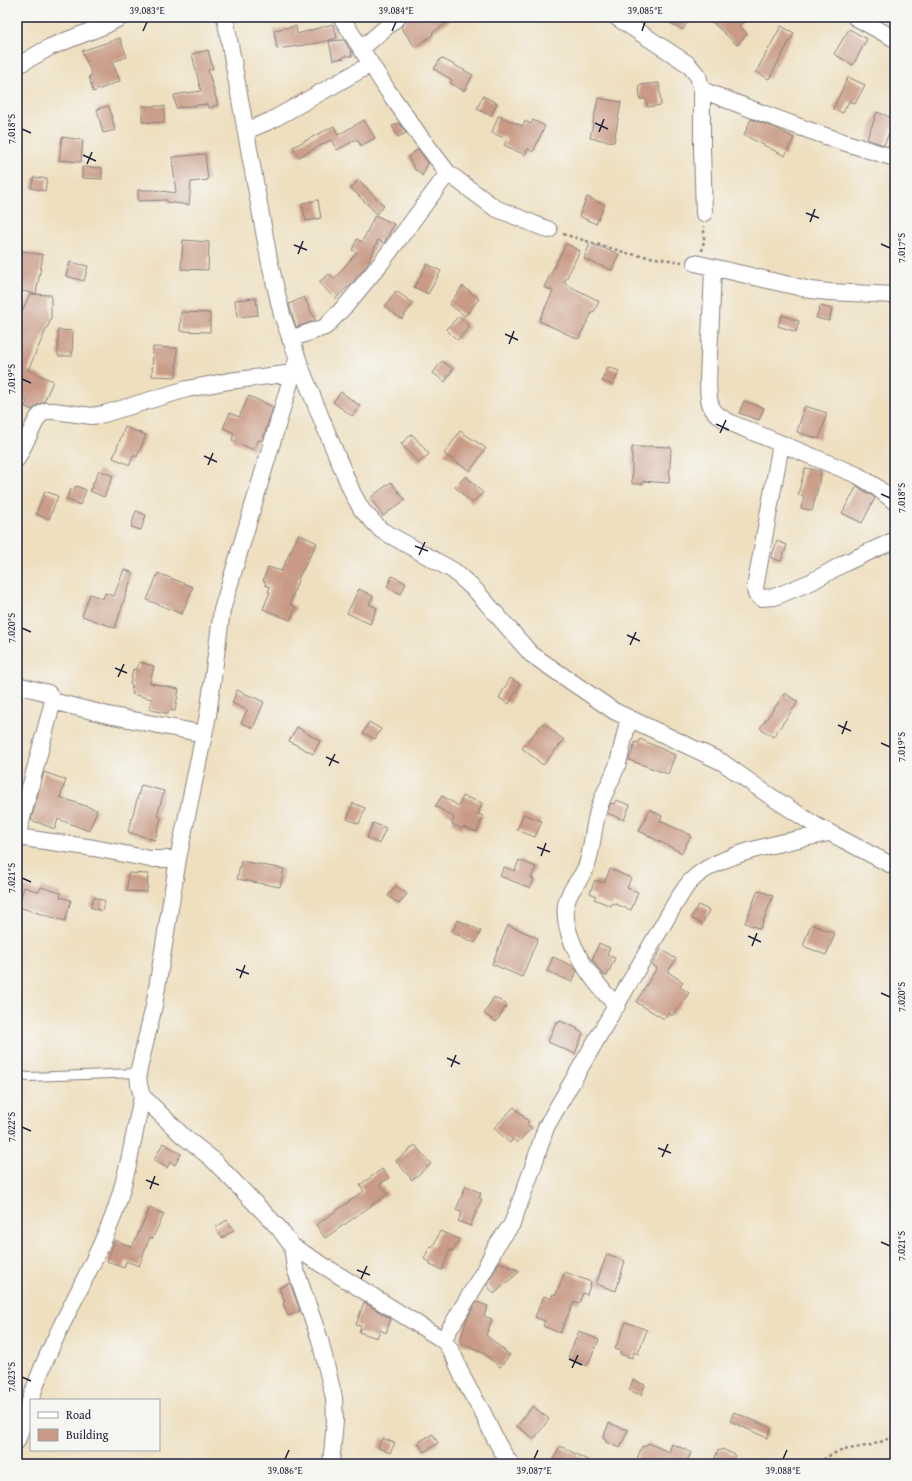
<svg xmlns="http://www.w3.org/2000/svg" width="912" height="1481" viewBox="0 0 912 1481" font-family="'Gentium Book Plus',serif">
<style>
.building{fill:#c99b87}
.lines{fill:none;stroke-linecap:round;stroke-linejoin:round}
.lane-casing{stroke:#88807d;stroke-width:10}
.street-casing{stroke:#88807d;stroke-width:18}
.path{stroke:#88807d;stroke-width:2.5;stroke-dasharray:3 3;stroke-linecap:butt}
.lane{stroke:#fff;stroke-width:8}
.street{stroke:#fff;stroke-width:16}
.ticks{fill:none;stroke:#22223b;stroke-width:1.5}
.neatline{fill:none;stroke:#22223b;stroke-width:1.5}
.ticks-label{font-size:10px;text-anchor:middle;fill:#22223b}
</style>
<rect width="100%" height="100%" fill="#f6f6f2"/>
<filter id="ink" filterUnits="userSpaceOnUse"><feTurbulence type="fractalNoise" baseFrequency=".025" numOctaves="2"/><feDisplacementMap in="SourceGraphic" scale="8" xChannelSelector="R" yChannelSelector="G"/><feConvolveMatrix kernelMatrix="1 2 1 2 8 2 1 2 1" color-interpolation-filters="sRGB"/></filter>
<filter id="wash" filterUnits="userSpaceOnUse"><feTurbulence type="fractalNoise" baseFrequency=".012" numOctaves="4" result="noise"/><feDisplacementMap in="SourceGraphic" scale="16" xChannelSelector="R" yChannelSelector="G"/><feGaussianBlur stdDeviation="0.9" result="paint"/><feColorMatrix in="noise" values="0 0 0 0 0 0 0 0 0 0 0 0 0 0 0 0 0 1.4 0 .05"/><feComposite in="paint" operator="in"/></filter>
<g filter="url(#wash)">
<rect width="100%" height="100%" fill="#eedfbf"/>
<g id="blocks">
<path class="building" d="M407,17H456L432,33L433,35L415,47L401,27L407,20Z
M658,17H690L683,30Z
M707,17H747L739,26L747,34L737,45Z
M333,24L337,38L318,43L277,49L274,30L296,26L297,34Z
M781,26L794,33L769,79L756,72Z
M849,29L867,39L853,65L834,54Z
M120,38L127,57L112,62L120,81L93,92L89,76L92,75L82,51Z
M344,40L351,51L352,56H344V58L333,60L329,41Z
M208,50L213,69L208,70L218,105L208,108L207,104L176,108L174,95L201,91L192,54Z
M441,58L473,75L464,91L450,83L452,80L434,69Z
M848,77L865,85L855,104L849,101L843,113L833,109Z
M659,83L661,105L647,107L646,99H640L639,85Z
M483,96L497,103L491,116L477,109Z
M598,98L621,102L614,142L590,138Z
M109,106L115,130L103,133L97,109Z
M142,106H165L164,123L142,122Z
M877,112L895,119L884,145L867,139Z
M498,116L523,126L525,121L531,124L533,120L545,126L533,152L528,149L525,155L504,145L507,139L492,133Z
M751,119L776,128L794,138L785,156L744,135Z
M364,120L375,138L361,146L357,139L337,150L331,140L299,157L293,147L334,126L338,135Z
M399,123L406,133L398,137L392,126Z
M62,137L83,140L81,162L59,160Z
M418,149L428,163L422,176L417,170L416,171L408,157Z
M205,154L208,180L191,182L189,205L167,202V200L138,201V190H154L176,193L172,157Z
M82,167L102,168V179L82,178Z
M34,177L47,179L45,191L31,188Z
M359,180L384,206L377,214L351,188Z
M587,197L605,205L596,224L579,216Z
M318,200L321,218L306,221L302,203Z
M375,215L394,224L384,243L378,240L367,265L351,284L335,299L319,282L329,274L334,279L357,252L352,250L357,239L362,242Z
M183,240L209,242L208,270L181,269Z
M590,243L619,254L612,270L584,259Z
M566,244L580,251L564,283L599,301L594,312L593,311L578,339L539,321L553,291L544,287Z
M17,250L43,255L36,294L17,290Z
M70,262L88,266L84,281L66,276Z
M427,264L441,271L428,294L414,287Z
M463,286L479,299L465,316L449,304Z
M396,291L413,303L402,319L385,307Z
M30,294L51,295V319L28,370L53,381L44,402L37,405L32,410L25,407L27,401L17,396V322Z
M304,297L315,320L296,327L289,304Z
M256,298L258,315L237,317L235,300Z
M820,306L832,309L829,321L816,318Z
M181,312L210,313V332L180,331Z
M782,315L799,321L796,332L778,326Z
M459,316L470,327L457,340L446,329Z
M58,330L73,331L72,356H58Z
M153,347L177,348L176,377L152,376Z
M442,361L453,369L445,382L433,373Z
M608,367L619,371L613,385L602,381Z
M341,392L360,406L352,416L333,402Z
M249,396L273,407L265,433L261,441L258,440L254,450L232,440L234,433L223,428L230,413L239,417Z
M744,401L764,408L759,420L739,413Z
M805,406L827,413L819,439L797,432Z
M125,427L146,435L137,457L133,455L130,465L113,458Z
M460,431L486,448L470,471L444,454Z
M412,434L429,454L419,463L401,444Z
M648,446L671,447L669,483L643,481V484H632V447H648Z
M805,468L821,471L818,487L812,511L801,508L804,496L798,495Z
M99,470L113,476L104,497L90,491Z
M466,476L483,493L472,503L455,487Z
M391,482L405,500L383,516L370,498Z
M76,486L86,490L80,505L66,499L71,489L73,490Z
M857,486L875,498L862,523L842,513Z
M45,491L58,496L49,519L36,514Z
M136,511L146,515L141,530L131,527Z
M299,534L317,543L299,577L290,604L296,607L290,620L263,609L270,592H268L270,587L265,585L266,582L263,581L268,567L281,571Z
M777,541L787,545L781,561L771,558Z
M124,569L133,573L115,628L82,616L90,594L103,599L105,593L114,596Z
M158,573L193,587L182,614L147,600Z
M392,576L406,583L401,594L387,587Z
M359,589L373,596L369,604L377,608L370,624L347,613Z
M139,662L154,666L150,683L179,689L175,711L169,710L168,714L149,709L152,699L132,694L133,692L131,691L132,685H130L133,669L137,670Z
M510,678L520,684L509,704L499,698Z
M237,690L264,702L253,728L241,723L247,710L232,703Z
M785,693L798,702L773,737L760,728Z
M369,722L381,729L375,739L363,733Z
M543,723L564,740L543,765L522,748Z
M297,727L320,741L313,754L289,741Z
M640,739L675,755L668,774L629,760L635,742L638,743Z
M44,772L66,780L60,797L97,810L89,831L58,819L55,829L31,820Z
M141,785L164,791L157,816L161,817L155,840L128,832Z
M442,796L459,806L463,796L482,803L478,814L483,816L477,832L463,827L462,829L452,824L454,817L435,806Z
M616,800L630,805L624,820L607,813L611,803L614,804Z
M353,803L365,808L359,824L347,819Z
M650,809L662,816L660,821L691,835L682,853L639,831Z
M523,814L542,821L535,837L517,830Z
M373,823L386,828L379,844L367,838Z
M519,860L536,867L531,878L534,879L530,888L500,876L504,867L515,871Z
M241,861L284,869L280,887L237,879Z
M610,869L631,878L627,888L638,892L631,910L613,903L611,906L594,899L596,896L590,893L595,880L604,883Z
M128,873L148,874L147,892L127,891Z
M396,886L407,894L399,904L388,896Z
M24,887L39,892L41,887L61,893L60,897L71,900L65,921L18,907Z
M758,890L773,896L760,929L745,923Z
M94,897L105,901L102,911L90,907Z
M698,905L709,910L702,924L691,918Z
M458,920L481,931L475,943L452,932Z
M811,924L835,934L826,955L803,946Z
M508,925L538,938L522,977L492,964Z
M599,943L610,948L607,954L615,958L607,976L602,974L592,959Z
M661,949L676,959L668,972L683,982L680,987L689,993L672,1016L669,1013L664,1019L636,1002L657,968L652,965Z
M553,957L573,966L577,971L572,982L547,971Z
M494,997L507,1005L496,1022L484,1014Z
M560,1021L577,1028V1030L583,1033L575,1054L548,1042L556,1022L559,1023Z
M514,1107L529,1122L527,1124L532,1128L517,1143L513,1139L510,1143L494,1128Z
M163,1143L181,1154L175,1165L170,1162L167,1168L154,1160Z
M415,1145L431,1164L412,1180L396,1161Z
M382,1169L389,1178L380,1184L388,1194L325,1238L316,1225L364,1191L360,1185Z
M466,1186L481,1193L479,1198L482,1199L470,1226L458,1221L462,1213L456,1210Z
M150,1208L164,1214L152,1239L150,1237L139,1266L126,1261L124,1268L107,1261L115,1240L132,1247Z
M227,1220L234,1230L222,1238L215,1228Z
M440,1231L459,1239L453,1251L450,1250L442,1270L430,1265L431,1263L424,1259L430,1246L433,1247Z
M607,1254L625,1261L616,1291L596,1284Z
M499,1262L520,1271L494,1294L487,1285Z
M565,1272L591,1282L587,1295L583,1293L579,1304L574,1302L560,1333L543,1326L545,1321L535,1317L544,1296L551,1299L553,1294L556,1295Z
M290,1283L300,1311L288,1316L283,1303L285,1302L279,1288Z
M364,1302L391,1319L386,1333L380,1330L377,1338L359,1332L361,1326L356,1325Z
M477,1302L488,1306L484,1316L492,1319L486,1335L510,1355L500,1367L481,1351L461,1343L462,1341L460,1340L467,1318Z
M626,1322L647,1330L638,1354L634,1352L632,1358L620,1354L621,1351L615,1349Z
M579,1331L599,1340L587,1366L568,1357Z
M633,1380L645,1385L641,1395L629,1390Z
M533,1406L549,1419L534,1439L517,1426Z
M734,1412L771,1428L767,1438L730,1421Z
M609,1423L628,1430L620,1448L606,1442V1440L603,1438Z
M433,1434L438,1443L424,1452L418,1442Z
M382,1438L395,1443L390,1453L378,1448Z
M648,1443L669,1452L672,1444L691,1452L686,1464H642L636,1462L642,1446L645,1447Z
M560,1446L595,1464H551Z
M722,1449L735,1455L731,1464H723L714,1460L718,1450L720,1451Z"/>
</g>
</g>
<g filter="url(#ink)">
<use href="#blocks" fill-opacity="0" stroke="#88807d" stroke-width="1"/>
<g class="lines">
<g class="lane-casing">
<path id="lane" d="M17,1076L29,1077L138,1073"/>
</g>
<g class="street-casing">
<path id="street" d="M225,17L269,259L282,315L303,373L326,430L353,494L362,510L381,530L454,571L476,591L531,654L614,711L722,762L767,794L815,825L895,867
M341,17L388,91L419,135L448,173L495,208L549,230
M616,17L688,64L698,76L702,90V148L704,213
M855,17L893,38
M361,49L398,17
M17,66L50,47L106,25L121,17
M702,90C766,115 829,139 895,158
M246,131L272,120L371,64
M695,263L811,290L829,292L895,295
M713,267C712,296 711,325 709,353C709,366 706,395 711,406C716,418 732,423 743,428L857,475L875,486L895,502
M290,339L325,327L348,303L381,263L448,173
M297,359L222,610L208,715L178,859L154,1006L138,1073L139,1085L142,1096L183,1136L211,1158L278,1227L292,1246L295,1268L320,1340L334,1398L335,1421L331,1464
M781,444L755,588L756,594L761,598L774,597L811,582L845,563L895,540
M17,459L37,419L42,413L46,411H54L92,416L104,414L187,389L229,381L293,373
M17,685L48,693L51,697L52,705L17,837
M52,701L108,715L204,734
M17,837L94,848L150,859H178
M617,1006C593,982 562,941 566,905C568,890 582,879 587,865C593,846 593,826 599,808C604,792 613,778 618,763C622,748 625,733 629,718
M292,1246L443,1340C454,1352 457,1364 463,1378C469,1390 476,1401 483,1413C491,1431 499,1449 511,1464
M443,1340L484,1271L496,1246L512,1224L533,1167L546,1127L676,902C681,895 685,886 692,880C719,852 791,841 829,833
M17,1441C25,1416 33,1390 43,1366C64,1315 93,1268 113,1217C127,1178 134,1136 142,1096"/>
</g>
<path class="path" d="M563,234L630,254L682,262
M702,251L704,240V226
M819,1464C832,1449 853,1449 871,1445C879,1443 888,1439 895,1435"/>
<use href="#lane" class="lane"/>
<use href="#street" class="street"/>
</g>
</g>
<path class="ticks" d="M143,31L147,22M392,31L396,22M642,31L645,22M595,123L608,129M22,129L31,133M599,132L604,119M83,155L96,161M87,164L92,152M806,213L819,218M810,222L815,209M881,244L890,248M294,245L307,250M298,254L303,241M505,334L518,340M509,344L514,331M22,379L31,383M716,424L729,430M720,433L726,420M204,456L217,462M208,465L213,453M881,494L890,498M415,546L428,551M419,555L425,542M22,628L31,632M627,635L640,641M630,645L636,632M115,668L127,673M118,677L124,664M838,725L851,731M842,734L847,721M881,743L890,747M326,757L339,763M329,766L335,754M537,847L550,852M541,856L546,843M22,878L31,882M748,936L761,942M752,946L757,933M236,969L249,974M240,978L245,965M881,993L890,997M447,1058L460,1064M451,1067L456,1055M22,1127L31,1131M658,1148L671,1153M662,1157L668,1144M146,1180L159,1185M150,1189L155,1176M881,1242L890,1246M357,1270L370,1275M361,1279L367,1266M569,1359L582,1365M572,1368L578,1355M22,1377L31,1381M285,1459L289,1450M534,1459L538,1450M783,1459L787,1450"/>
<rect width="912" height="1481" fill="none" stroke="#f6f6f2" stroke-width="44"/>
<rect x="30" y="1399" width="130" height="52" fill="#f6f6f2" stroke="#a1a1a9"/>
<rect x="38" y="1412" width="20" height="6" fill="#ffffff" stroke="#a1a1a9"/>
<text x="66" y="1419" font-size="12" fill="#22223b">Road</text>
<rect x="38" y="1429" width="20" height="12" fill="#c99b87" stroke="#a1a1a9"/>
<text x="66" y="1439" font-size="12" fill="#22223b">Building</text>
<rect x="22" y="22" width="868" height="1437" class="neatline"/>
<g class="ticks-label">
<text x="147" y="14">39.083°E</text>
<text x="396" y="14">39.084°E</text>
<text x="645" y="14">39.085°E</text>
<text transform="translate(11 129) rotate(-90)" y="4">7.018°S</text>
<text transform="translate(901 248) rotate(-90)" y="4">7.017°S</text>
<text transform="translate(11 379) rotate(-90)" y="4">7.019°S</text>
<text transform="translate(901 498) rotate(-90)" y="4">7.018°S</text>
<text transform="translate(11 628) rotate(-90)" y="4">7.020°S</text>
<text transform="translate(901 747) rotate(-90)" y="4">7.019°S</text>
<text transform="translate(11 878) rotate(-90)" y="4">7.021°S</text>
<text transform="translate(901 997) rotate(-90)" y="4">7.020°S</text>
<text transform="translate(11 1127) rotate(-90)" y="4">7.022°S</text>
<text transform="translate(901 1246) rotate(-90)" y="4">7.021°S</text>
<text transform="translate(11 1377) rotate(-90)" y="4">7.023°S</text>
<text x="285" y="1474">39.086°E</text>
<text x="534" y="1474">39.087°E</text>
<text x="783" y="1474">39.088°E</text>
</g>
</svg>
